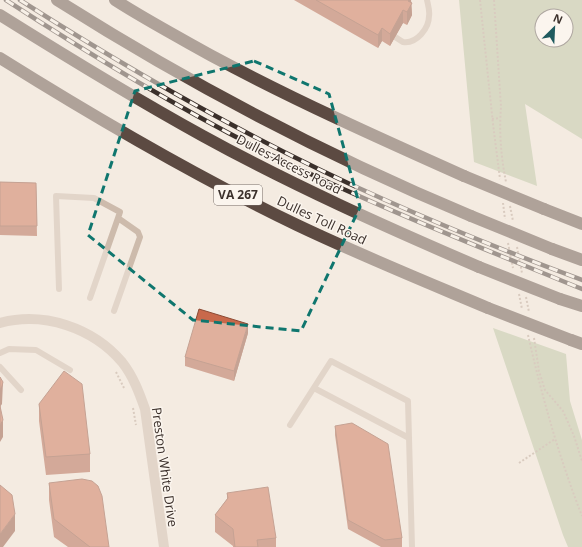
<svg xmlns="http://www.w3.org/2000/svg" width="582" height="547" viewBox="0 0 582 547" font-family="'Open Sans',sans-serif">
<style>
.green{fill:#b8c4a0;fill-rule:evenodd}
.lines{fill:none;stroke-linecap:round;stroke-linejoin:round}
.path{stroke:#b9a596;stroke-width:2;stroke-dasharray:2 2;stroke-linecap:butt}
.service{stroke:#cdbbac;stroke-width:6}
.minor{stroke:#cdbbac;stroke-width:10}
.motorway{stroke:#5c4a42;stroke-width:12}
.rail-casing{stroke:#3b302b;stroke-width:4.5}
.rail{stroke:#fbf5ee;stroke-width:3;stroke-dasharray:9;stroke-linecap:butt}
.motorway-bridge{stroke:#5c4a42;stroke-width:12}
.wall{fill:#ac5a40}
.shaded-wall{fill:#8c4a34}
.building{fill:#c8694b;stroke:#8c4a34}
.marked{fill:none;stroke:#0f766e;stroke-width:3;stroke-dasharray:8 5;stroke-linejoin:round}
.labels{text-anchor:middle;stroke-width:3;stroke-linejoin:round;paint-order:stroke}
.shield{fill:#fbf5ee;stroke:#756b66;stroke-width:1}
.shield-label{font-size:12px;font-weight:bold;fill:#3b302b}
.street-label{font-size:13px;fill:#3b302b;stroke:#fbf5ee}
</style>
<rect width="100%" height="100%" fill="#f4ebe1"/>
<path class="green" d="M459,0H582V139L525,104L537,186L474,162ZM542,16H566V40H542Z
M493,328L566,354L570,401L582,440V547H568L563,535Z"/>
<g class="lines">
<path class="path" d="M480,0L493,124L500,179
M494,0L501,107C499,132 501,157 506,182
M492,119L500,118
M503,203L505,219
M510,206L513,221
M508,243L513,268
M517,247L522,273
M519,294L522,309
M526,297L529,312
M528,335C542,397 559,457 582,516
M534,338L539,371L545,390L563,411L574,436L582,461
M116,372L124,388
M133,408L136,425
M519,463L555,439"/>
<path class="service" d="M395,37C397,38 401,41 403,42C417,44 429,28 429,16C430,11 428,5 427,0
M59,289L56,196L94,198L120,212L118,218
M90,298L118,218L138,232L140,237L114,311
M0,353L9,349L36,350L70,370
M0,367L21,390
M314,388L409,438
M290,425L331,361L408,401L412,547"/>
<path class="minor" d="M0,323C44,311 93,328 122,362C133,376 139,392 145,409L164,547"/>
<path class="motorway" d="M57,0C188,83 327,156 471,216
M115,0C146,20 180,38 212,56C294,100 379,138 464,176
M0,15C67,57 134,98 203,136C292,185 386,227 479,267
M0,58C96,118 195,176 297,225C360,255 424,281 488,308
M544,209L582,224
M552,249L582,260
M560,299L582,306
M571,340L582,344"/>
<g class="rail-casing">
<path id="rail" d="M6,0C89,54 175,106 263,151C367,203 475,245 582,289
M20,0C136,74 257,143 383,199C448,228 515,255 582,280"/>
</g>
<use href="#rail" class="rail"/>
<path class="motorway-bridge" d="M464,176L544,209
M471,216L552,249
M479,267L560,299
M488,308L571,340"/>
</g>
<path class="wall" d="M294,0H411L412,15L407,25L403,23L390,46L382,41L378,48Z
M0,182L36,183L37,236L0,235Z
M248,333L234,381L185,366V357Z
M39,404L90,454V472L46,475L39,421Z
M335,426L402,538V547H381L348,529L335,435Z
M49,483L109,547H68L54,537L49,500Z
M227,493L276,538V547H233V546L215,532V515L227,499Z"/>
<path class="shaded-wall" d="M409,0H411L412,15L407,25V12L408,1Z
M403,10V23L390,46V34Z
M382,28V41L378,48V35Z
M248,324V333L234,381V371Z
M3,382L2,404L0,407V390Z
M3,420V437L0,442V425Z
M15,514V531L3,547H0V534Z"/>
<path class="building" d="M316,0H409L408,1L412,3L407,12L403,10L390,34L382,28L378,35Z
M0,182L36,183L37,226H0Z
M199,309L248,324L234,371L185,357Z
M64,371L82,384L90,454L46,457L39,404Z
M0,377L3,382L2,386L0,390Z
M0,406L3,420L0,425Z
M352,423L388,444L402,538L385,540L348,520L335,426Z
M82,479L92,481L98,486L102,496L109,547H90L54,519L49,483Z
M0,485L12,495L15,514L0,534Z
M268,487L276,538L257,540L258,547H235L233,529L215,515L228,498L227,493Z"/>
<path d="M0 0H582V547H0ZM254,61L329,94L360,207L301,331L193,320L88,235L135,91Z" fill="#f4ebe1" fill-opacity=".55" fill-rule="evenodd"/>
<path class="marked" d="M254,61L329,94L360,207L301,331L193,320L88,235L135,91Z"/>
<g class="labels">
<rect class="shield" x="214" y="185" width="48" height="20" rx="3"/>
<g class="shield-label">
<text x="238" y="199">VA 267</text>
</g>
<g class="street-label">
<text transform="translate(289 164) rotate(27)" y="5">Dulles Access Road</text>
<text transform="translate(322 220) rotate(25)" y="5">Dulles Toll Road</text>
<text transform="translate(165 467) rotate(82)" y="5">Preston White Drive</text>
</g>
</g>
<g transform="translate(554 28) rotate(24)"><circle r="19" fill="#fbf5ee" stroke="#aea6a0"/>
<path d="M0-3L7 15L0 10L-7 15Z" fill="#1f5a5e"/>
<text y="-6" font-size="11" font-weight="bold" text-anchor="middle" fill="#3b302b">N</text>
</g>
</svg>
